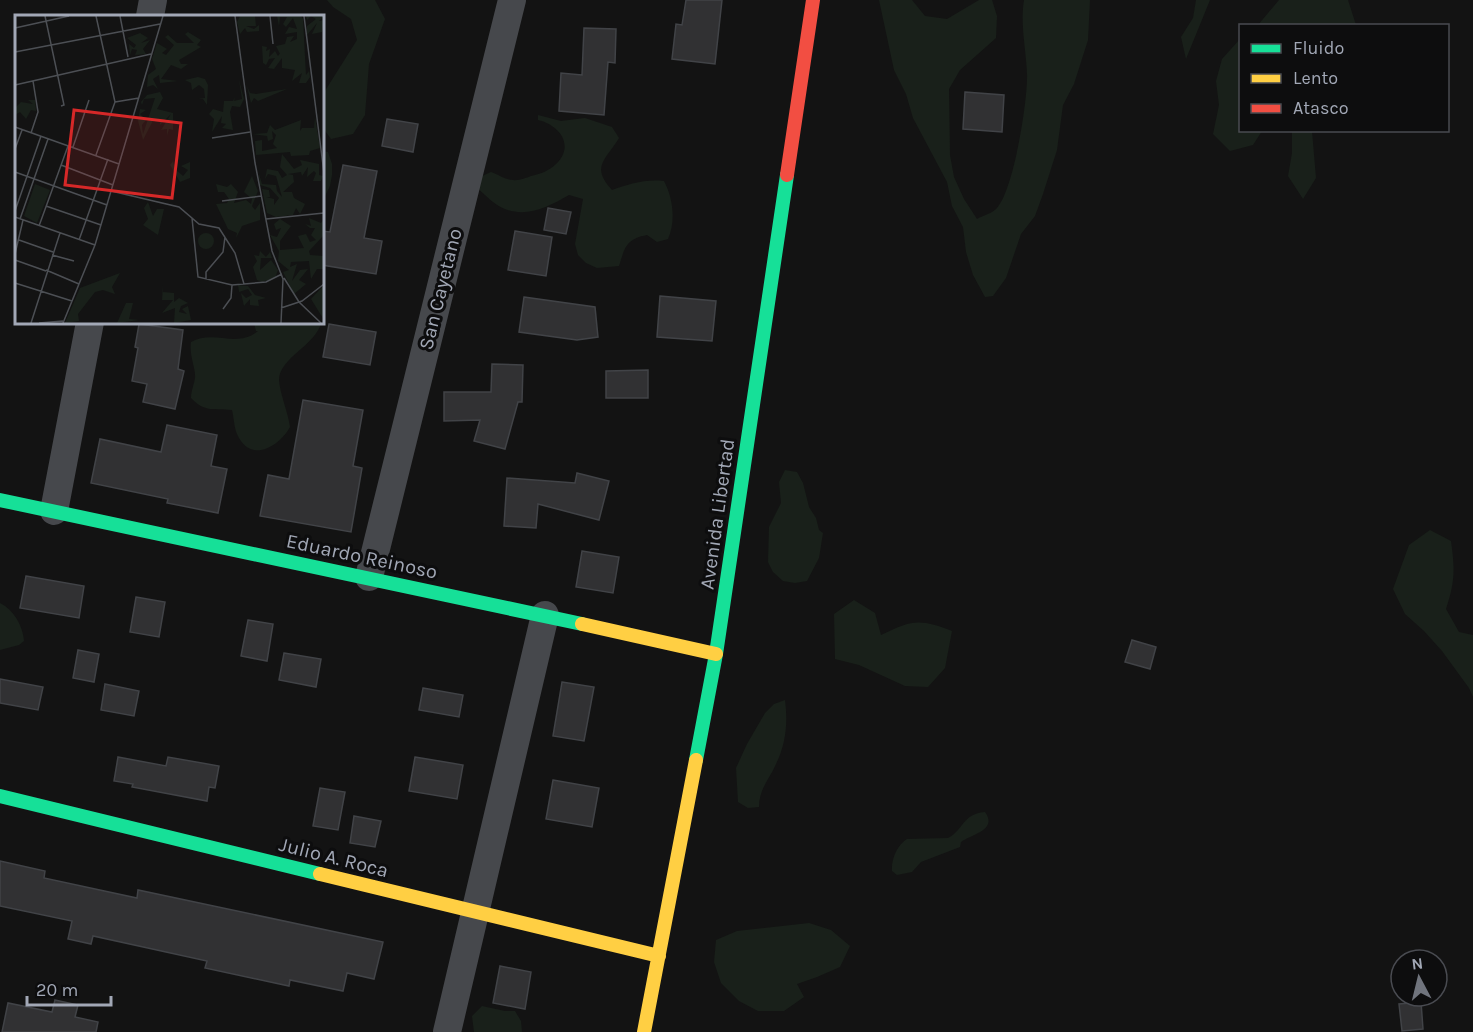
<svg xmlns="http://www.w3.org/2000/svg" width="1473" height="1032" viewBox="0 0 1473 1032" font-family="Karla,sans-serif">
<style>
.green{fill:#19201a}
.building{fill:#313133;stroke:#414347;stroke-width:1.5}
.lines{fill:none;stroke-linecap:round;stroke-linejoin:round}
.street{stroke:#46484c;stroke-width:28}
.fast{stroke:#16e098;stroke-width:14}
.slow{stroke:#ffcf43;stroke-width:14}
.jam{stroke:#f24e42;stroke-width:14}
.labels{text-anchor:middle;stroke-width:6;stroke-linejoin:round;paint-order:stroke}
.street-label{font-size:20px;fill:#a2a8b6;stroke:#0d0d0e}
.inset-road{fill:none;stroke:#4c4f54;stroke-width:1.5}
.view{fill:#d62828;fill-opacity:0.15;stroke:#d62828;stroke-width:3}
.inset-edge{fill:none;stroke:#a2a8b6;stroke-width:3}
</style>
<rect width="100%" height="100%" fill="#131313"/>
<path class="green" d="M327,0H375L385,19L369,64L365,115L353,134L331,139L323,128V94L357,40L351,19L333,7Z
M879,0H912L925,16L947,19L979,0H992L997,16L996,38L960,70L949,89L950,155L954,177L964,199L977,219C982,216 993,213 997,208C1014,189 1028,99 1027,74C1026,48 1020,25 1024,0H1090L1088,40L1074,84L1063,105L1057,150L1043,194L1035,216L1021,234L1006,278L993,296L985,297L973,275L966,252L963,227L952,206L947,182L913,118L906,94L894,70Z
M1196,0H1210L1186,59L1181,37L1193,18Z
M1279,0H1348L1356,25H1258Z
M1240,39V130L1262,131L1253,145L1230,151L1213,134L1219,105L1216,81L1222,59Z
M538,115L561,121L585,118L612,127L619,138C606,160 590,166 612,190C630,184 644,179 664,181C673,198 676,221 668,239L657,242L647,235C626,239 625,247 619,266L597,268L586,263L578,255L575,244L583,199L569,195C550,206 527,218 505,209C494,205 486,195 477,188L480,177L491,172C497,174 506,180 513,180C518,181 526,178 531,176C540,174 549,171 556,164C575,146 560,125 538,120Z
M1292,131H1312L1316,178L1303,199L1288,176L1292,153Z
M323,151L328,152L332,164V175L330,186L324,198L325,222L323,229Z
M254,323H321C316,345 279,358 279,380C280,394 288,412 290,427C279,447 250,464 237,434C234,427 234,418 232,410C214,408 205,413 191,398C191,391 194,385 195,378C196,368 189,357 191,342C214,329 237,349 258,331H256Z
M785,470L797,472L803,483L809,507L816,518L819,530L823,533L819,558L807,581L795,583L783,581L773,572L768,562L769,527L781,503L779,482Z
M1430,530L1451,541C1455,570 1455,581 1446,609L1459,632L1473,635V697L1469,688L1442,651L1424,631L1405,614L1393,589L1409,545Z
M854,600L875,613L881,635C911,620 920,618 952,631L945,668L928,687L905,686L859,665L835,659L834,614Z
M0,603C14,610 23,626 24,641L19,645L0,650Z
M785,700C788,722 786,744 776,764C769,780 759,789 759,807L748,808L738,802L736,768L747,744L765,713L774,704Z
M985,812C998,830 972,834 961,842L960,847L921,862L912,872L897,875L892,871C891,860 897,845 907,839L948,838C964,830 962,814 985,812Z
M809,923L831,930L850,946L840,967L817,977L797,984L804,997L784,1011H758L739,1001L721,983L714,962L716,940L737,931Z
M482,1006L505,1011H515L521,1021L522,1032H474L472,1016Z"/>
<path class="building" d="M686,0H722L715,64L672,59L676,24L682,25Z
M584,28L616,29L615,63L608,62L604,115L559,111L561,73L582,75Z
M965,92L1004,95L1002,132L963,129Z
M387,119L418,124L413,152L382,146Z
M343,165L377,171L364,238L382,241L376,274L322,265V231L330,232Z
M548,208L571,212L566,234L544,230Z
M515,231L552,237L546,276L508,270Z
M660,296L716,301L712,341L657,337Z
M524,297L595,307L598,337L577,340L519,332Z
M139,324L183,330L178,369L184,371L175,409L143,402L147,384L132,381L138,348L135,347Z
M329,324L376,332L370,365L323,357Z
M492,364L523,365L522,402H518L505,449L474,441L480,420L444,421V392H491Z
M648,370V398H606V371Z
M303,400L363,410L353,466L362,468L351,532L260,516L268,475L289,479Z
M167,425L217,435L211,466L227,469L218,513L167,503L168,499L91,483L100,439L161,452Z
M577,473L609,481L599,520L538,504L536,528L504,526L507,478L575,483Z
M582,551L619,557L613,593L576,587Z
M26,576L84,586L79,618L20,608Z
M136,597L165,602L159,637L130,632Z
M248,620L273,624L267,661L241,656Z
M1132,640L1156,647L1150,669L1125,662Z
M78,650L99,654L94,682L73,678Z
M284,653L321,659L316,687L279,680Z
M0,679L43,687L38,710L0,703Z
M562,682L594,687L584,741L553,736Z
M105,684L139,691L134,716L101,710Z
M423,688L463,695L459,717L419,710Z
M118,757L166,766L168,757L219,766L215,788L209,787L207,801L132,787L133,784L114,781Z
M415,757L463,765L457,799L409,791Z
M553,780L599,788L592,827L546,819Z
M320,788L345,792L338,830L313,826Z
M354,816L381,821L375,847L350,843Z
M0,861L45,871L44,878L137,898L138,890L383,942L374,979L347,973L343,991L290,980L289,986L205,968L207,961L93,936L91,944L68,939L72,921L0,906Z
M500,966L531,972L525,1009L493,1003Z
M55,1000L78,1005L75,1017L98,1022L96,1032H2L8,1003L52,1012Z
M1421,1002L1423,1029L1402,1031L1399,1004Z"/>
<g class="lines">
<path class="street" d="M150,16L153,0
M54,511L90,322
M369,577L512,0
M447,1032L545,615"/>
<path class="fast" d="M0,500L582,624
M696,760L716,654L787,175
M0,796L320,874"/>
<path class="slow" d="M582,624L716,654
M320,874L659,956
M644,1032L696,760"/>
<path class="jam" d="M787,175L813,0"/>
</g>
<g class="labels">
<g class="street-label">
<text transform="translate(440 289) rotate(-76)" y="7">San Cayetano</text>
<text transform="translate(717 514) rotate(-82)" y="7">Avenida Libertad</text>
<text transform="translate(362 556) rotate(12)" y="7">Eduardo Reinoso</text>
<text transform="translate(334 857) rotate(14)" y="7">Julio A. Roca</text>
</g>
</g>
<g transform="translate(15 15)">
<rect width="309" height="309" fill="#131313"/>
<path d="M225,1H240L241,11H231L239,14L244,10V16L232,17L230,13L225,19L222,7ZM262,1H286L288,4L291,60L294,56L295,62L291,68H284L287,58L277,66L280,55L267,53V43L259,54L253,53L260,43L254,44L251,50L248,48L247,31L252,32L251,36L255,34L254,42L260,36L263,41L270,32L265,39L261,31L270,29L272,22L279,21L275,27L282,24V17L270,19L274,12L282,14L278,3L271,12L268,9L272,2H265L264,11ZM291,1H309L304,6L309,5L307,17L297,19L302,8L292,20V11L301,4L296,1L292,5ZM173,17L186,25L182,30L186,32L164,45L166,49H173L166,54L156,50L146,64L163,66L145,68L144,60L138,64L143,74L138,70L132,72L133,60L141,54L137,44L142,28L152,34L147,38L151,40L159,30L150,22L153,20L162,28H179L170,19ZM125,18L133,23L126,28L135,25L128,34L131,39L120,40L122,35L117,34L115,40L114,29L119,33L121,30L112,23ZM183,62L190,64L193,70L192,90L188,84H183L190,83L189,74L184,70L177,75L176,68L170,65ZM224,65L229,84L225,92L217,91L215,97L218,115L207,113L211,109L206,108L207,101L197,117L199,104L194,99L198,94L208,97L209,86H218L220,82L219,86L227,84ZM232,71L235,78L241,79L272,74L243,86L239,83L236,88ZM145,77L148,83L142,94L158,98V115L154,114L152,121V114L146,115L156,99L145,110V104H139L128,125L123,106L125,94L131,95L125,99L131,105L127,110L128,119L140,83L129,84L127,90L126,87L132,80ZM13,85H20L21,96L16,95L11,104L5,97L0,100V93L6,87L18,89ZM300,102L305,133L295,136L294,140L276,141L275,137L241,140L240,126L247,125V136L262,133L258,129L261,120L257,116L258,124L253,126L252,121L238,119L252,118L255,110L260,115L286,105L285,116L287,113H299ZM267,139L279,154L287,150L285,145L304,149V160L308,161L306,166H298L301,158L299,156L292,162L293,152L287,161L286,157L273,159L278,160L279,167L268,177H277L279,183L290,189L285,199L281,193L278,200L261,202L252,198L247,174L254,175L255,182H251L259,184V190L264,183L255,173L245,170L244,159L247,169L261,170L262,176L267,182L261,161L253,159L250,164L252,154L263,156L267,163L272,160L265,152ZM158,146L160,154L168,161L173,155L166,151L175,147V163L165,167L155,150ZM237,161L243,176L237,191L240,195L245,188V205L227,211L221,223L222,218L213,214L201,189L212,188L214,184L209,177H203L201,169L212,172L216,169L223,177L219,188L231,185L236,189L237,184L229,177ZM20,169L35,175L22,208L9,201ZM133,187L138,201L142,194H149L143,220L128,210L133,204L129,193ZM294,203L306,208L309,204V220L294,236L295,240L309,241V254H302L296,264L294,246L276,247L275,252L282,249L277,266L285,255L293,254L284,265L291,269L279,279L268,257L274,255L263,246L264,236L255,220L262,222L266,213L261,215L259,209L265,204L276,211L265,226V235L289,233L283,221L291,219L295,227L301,225L296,220L300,213H295L290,209L296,211ZM183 226a8 8 0 1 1 16 0a8 8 0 1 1-16 0ZM245,236L251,242L255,237L257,243H246L245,255L256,245L263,255L260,263L247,267L242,265L238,252L242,246L239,240L244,241ZM105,258L97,272L100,279L88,275L80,277L63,299L64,306L50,308L65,273ZM148,270V277L159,278V287L164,283L173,288L166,291L164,297L172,299L167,294L173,291L176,305L159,308L160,293L147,298L158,285H147ZM223,270L233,271L240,280L251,283L243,285L244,291L235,290V284L229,291L226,278L231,283L237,280L233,274L224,277ZM309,270V305L296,284ZM111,288H118L114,304L124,305L102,308Z" fill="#19201a"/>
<path class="inset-road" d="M30,1L49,90L46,91M105,1L113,42M220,1L240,148L257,236L268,264L266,308M255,1L258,29M289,1L309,158M0,13L54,1M0,37L145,9M0,70L136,39M100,87L124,83M0,112L104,149M16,118L23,97L18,66M197,123L235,117M58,132L74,85M0,134L7,115M81,140L100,87L81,1M46,150L98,170M0,157L92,190M96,176L164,192L184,209L204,213L220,238L229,269M207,186L246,181M31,191L86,210M0,196L26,121M0,202L80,230M177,203L183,262L217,270L251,267L267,259M5,204L33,124M251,204L309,198M24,211L53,131M4,225L38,237M64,225L93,144M0,239L8,205M37,240L59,246M0,245L31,256M31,255L64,269M269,263L284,287L306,308M191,264V257L208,237L210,222M0,268L57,286M266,293L287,286L309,269M208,294L216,283L217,270M16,308L45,218M24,308L48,306M48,308L80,230L148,1"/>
<path class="view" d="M59,95L166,108L157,183L50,170Z"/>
<rect width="309" height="309" class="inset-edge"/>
</g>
<rect x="1239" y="24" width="210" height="108" fill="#0d0d0e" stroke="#494b51" stroke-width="1.5"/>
<rect x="1251" y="44" width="30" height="9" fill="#16e098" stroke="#494b51" stroke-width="1.5"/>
<text x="1293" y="54" font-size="18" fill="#a2a8b6">Fluido</text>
<rect x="1251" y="74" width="30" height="9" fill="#ffcf43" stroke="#494b51" stroke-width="1.5"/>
<text x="1293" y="84" font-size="18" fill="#a2a8b6">Lento</text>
<rect x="1251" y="104" width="30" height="9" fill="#f24e42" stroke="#494b51" stroke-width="1.5"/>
<text x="1293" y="114" font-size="18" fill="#a2a8b6">Atasco</text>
<g transform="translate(1419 978) rotate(353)"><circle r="28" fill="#0d0d0e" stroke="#494b51" stroke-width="1.5"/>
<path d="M0-4.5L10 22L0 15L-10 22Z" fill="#70747d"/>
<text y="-9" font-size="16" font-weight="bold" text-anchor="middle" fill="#a2a8b6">N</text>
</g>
<path d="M27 996v9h84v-9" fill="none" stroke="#a2a8b6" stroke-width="3"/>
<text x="36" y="996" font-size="18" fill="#a2a8b6" stroke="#0d0d0e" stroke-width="4.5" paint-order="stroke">20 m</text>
</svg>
